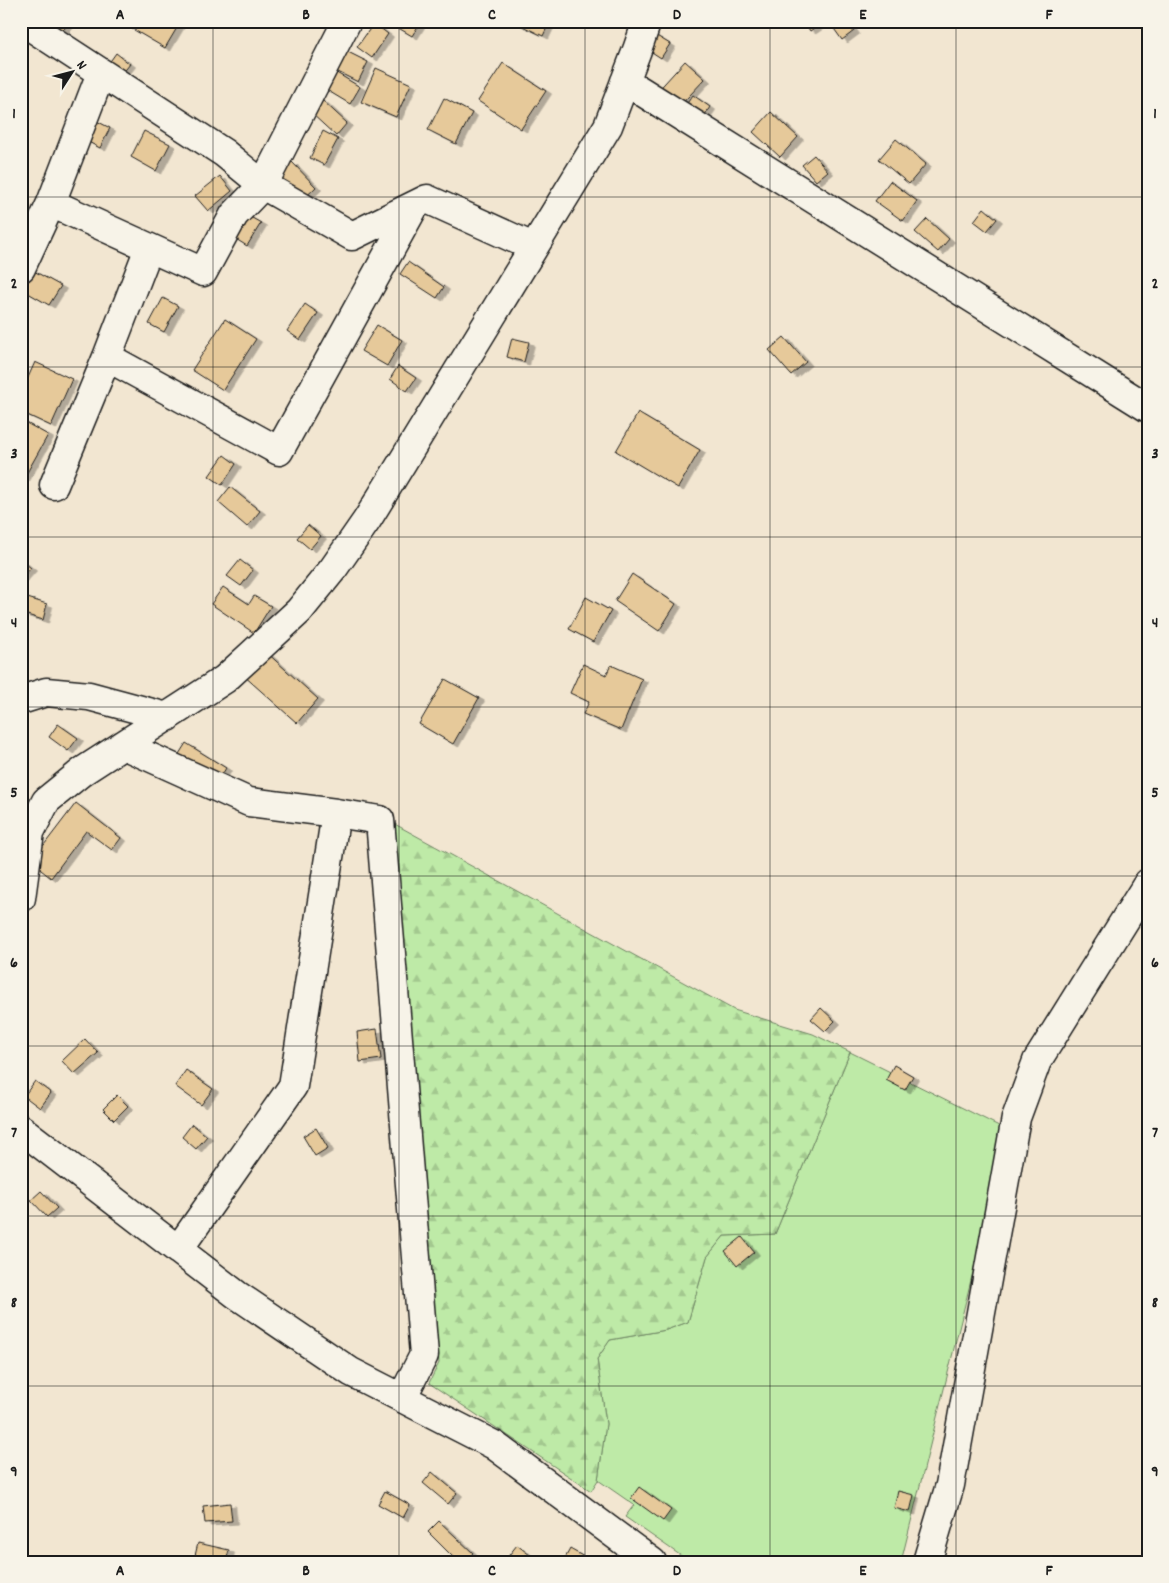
<svg xmlns="http://www.w3.org/2000/svg" width="1169" height="1583" viewBox="0 0 1169 1583" font-family="Dekko,sans-serif">
<style>
.green{fill:#beeaa7;stroke:#6d8362}
.forest{fill:url(#forest-firs);stroke:#6d8362}
.building{fill:#e6c99a;stroke:#1c1c1c;filter:url(#shadow)}
.lines{fill:none;stroke-linecap:round;stroke-linejoin:round}
.minor-casing{stroke:#1c1c1c;stroke-width:31}
.minor{stroke:#f7f3e8;stroke-width:28}
.grid{fill:none;stroke:#1c1c1c;stroke-width:1;stroke-opacity:0.55}
.neatline{fill:none;stroke:#1c1c1c;stroke-width:2}
.grid-label{font-size:16px;text-anchor:middle;font-weight:bold;fill:#1c1c1c}
</style>
<defs>
<pattern id="forest-firs" width="22" height="20" patternUnits="userSpaceOnUse" patternTransform="scale(1.25)"><rect width="22" height="20" fill="#beeaa7"/><path d="M5 1l3.5 6h-7zM16 11l3.5 6h-7z" fill="#a3c88f"/></pattern>
<filter id="shadow"><feDropShadow dx="5.5" dy="3" stdDeviation="0" flood-color="#0004"/></filter>
</defs>
<rect width="100%" height="100%" fill="#f2e6d1"/>
<filter id="ink" filterUnits="userSpaceOnUse"><feTurbulence type="fractalNoise" baseFrequency=".02" numOctaves="2"/><feDisplacementMap in="SourceGraphic" scale="10" xChannelSelector="R" yChannelSelector="G"/><feConvolveMatrix kernelMatrix="1 2 1 2 8 2 1 2 1" color-interpolation-filters="sRGB"/></filter>
<g filter="url(#ink)">
<path class="green" d="M850,1052L1003,1128L975,1264L901,1562H690L625,1517L634,1505L598,1480L606,1424L597,1359L610,1340L666,1330L688,1322L707,1257L724,1236L775,1234Z"/>
<path class="forest" d="M391,822L734,1010L813,1034L850,1052L775,1234L724,1236L707,1257L688,1322L666,1330L610,1340L597,1359L606,1424L598,1480L591,1491L429,1383L439,1363Z"/>
<path class="building" d="M51,21H72L61,32Z
M132,21H181L165,48L129,27Z
M391,21H418L420,23L412,36L390,23Z
M512,21H550L543,36Z
M804,21H825L810,31Z
M833,21H847L854,31L842,40L830,23Z
M374,23L388,34L372,58L357,47Z
M650,32L670,44L661,58L641,45Z
M338,47L368,62L358,82L328,67Z
M116,53L130,64L114,84L101,74Z
M685,61L705,79L673,113L654,95Z
M503,63L546,91L521,129L478,101Z
M376,68L411,84L396,117L361,102Z
M335,72L360,87L350,104L325,89Z
M693,95L710,107L700,122L682,110Z
M444,98L472,113L456,144L428,130Z
M322,100L347,123L336,136L311,113Z
M771,112L798,137L780,157L753,132Z
M85,115L110,128L100,148L75,135Z
M144,131L170,144L156,171L131,157Z
M323,131L338,139L324,165L310,158Z
M896,139L926,164L909,184L879,159Z
M814,155L828,171L816,181L802,165Z
M292,162L316,187L294,208L270,183Z
M220,176L232,191L208,211L195,196Z
M890,181L917,201L903,221L875,201Z
M984,208L997,219L987,231L974,221Z
M245,214L261,223L247,246L231,236Z
M927,219L949,239L938,252L915,232Z
M408,262L444,287L437,298L400,274Z
M32,270L61,286L49,305L21,289Z
M163,298L178,306L164,332L149,324Z
M305,304L318,313L300,340L287,331Z
M225,319L256,339L223,390L192,370Z
M377,325L402,340L387,366L361,351Z
M784,337L806,362L791,375L769,350Z
M512,338L529,342L524,362L507,357Z
M35,362L72,379L51,426L21,412V393Z
M398,366L416,378L407,391L390,379Z
M638,413L700,450L678,488L616,451Z
M21,420L48,435L24,478L21,476Z
M224,455L236,464L222,485L209,476Z
M230,487L260,511L247,527L218,502Z
M308,525L321,536L310,549L297,538Z
M21,560L31,568L21,579Z
M240,560L253,570L241,586L227,576Z
M632,574L676,604L659,631L615,601Z
M223,587L249,604L254,596L271,606L254,633L211,604Z
M21,596L47,604L43,620L21,613Z
M586,597L611,611L593,642L569,629Z
M265,651L318,699L297,723L243,675Z
M583,664L606,675L611,665L642,679L621,730L583,714L589,702L570,693Z
M445,679L479,698L453,744L419,724Z
M58,724L78,738L68,751L49,737Z
M186,743L226,768L214,788L174,762Z
M76,803L121,838L112,850L86,831L51,878L31,862Z
M821,1008L835,1021L825,1031L811,1019Z
M377,1029L381,1059L360,1062L357,1032Z
M85,1039L98,1053L74,1074L62,1061Z
M894,1065L913,1076L905,1090L886,1080Z
M186,1070L213,1089L201,1105L175,1086Z
M35,1081L51,1093L40,1108L24,1096Z
M117,1095L128,1106L114,1120L103,1109Z
M192,1124L207,1136L196,1149L182,1137Z
M316,1128L328,1148L315,1156L303,1136Z
M41,1191L57,1208L47,1217L31,1200Z
M742,1237L754,1252L737,1266L725,1251Z
M432,1472L457,1493L448,1504L423,1483Z
M639,1487L671,1510L663,1521L631,1498Z
M385,1491L410,1505L403,1518L378,1504Z
M898,1491L914,1495L910,1512L894,1508Z
M230,1503L232,1521L205,1523L203,1506Z
M439,1521L473,1553L464,1562H458L428,1532Z
M198,1543L229,1550L226,1562H203L194,1560Z
M517,1545L535,1559L532,1562H509L506,1559Z
M570,1549L593,1562H563Z"/>
<g class="lines">
<g class="minor-casing">
<path id="minor" d="M22,21L224,153L263,185L352,236L427,199L533,247
M625,81L1148,408
M51,203L203,272L234,215L263,185L347,21
M21,268L51,203L101,73
M107,357L279,451L415,205
M54,485L107,357L149,248
M21,700L46,692L89,696L167,717
M123,745L249,802L336,813
M21,898L30,832L46,801L83,771L225,679L299,611L333,569L367,520L608,126L637,50L647,21
M21,1129L237,1295L351,1372L494,1445L652,1562
M178,1250L293,1086L336,813L380,820L424,1355L402,1398
M927,1562L950,1485L1016,1118L1037,1061L1148,883"/>
</g>
<use href="#minor" class="minor"/>
</g>
</g>
<path class="grid" d="M213,21V1562M399,21V1562M585,21V1562M770,21V1562M956,21V1562M21,197H1148M21,367H1148M21,537H1148M21,707H1148M21,876H1148M21,1046H1148M21,1216H1148M21,1386H1148"/>
<rect width="1169" height="1583" fill="none" stroke="#f7f3e8" stroke-width="55"/>
<g transform="translate(72 72) rotate(54)" stroke="#f7f3e8" stroke-width="4" paint-order="stroke">
<path d="M0-4L9 19L0 12L-9 19Z" fill="#1c1c1c"/>
<text y="-8" font-size="14" font-weight="bold" text-anchor="middle" fill="#1c1c1c">N</text>
</g>
<rect x="28" y="28" width="1114" height="1528" class="neatline"/>
<g class="grid-label">
<text x="120" y="19">A</text>
<text x="306" y="19">B</text>
<text x="492" y="19">C</text>
<text x="677" y="19">D</text>
<text x="863" y="19">E</text>
<text x="1049" y="19">F</text>
<text x="14" y="118">1</text>
<text x="1155" y="118">1</text>
<text x="14" y="288">2</text>
<text x="1155" y="288">2</text>
<text x="14" y="458">3</text>
<text x="1155" y="458">3</text>
<text x="14" y="627">4</text>
<text x="1155" y="627">4</text>
<text x="14" y="797">5</text>
<text x="1155" y="797">5</text>
<text x="14" y="967">6</text>
<text x="1155" y="967">6</text>
<text x="14" y="1137">7</text>
<text x="1155" y="1137">7</text>
<text x="14" y="1307">8</text>
<text x="1155" y="1307">8</text>
<text x="14" y="1476">9</text>
<text x="1155" y="1476">9</text>
<text x="120" y="1575">A</text>
<text x="306" y="1575">B</text>
<text x="492" y="1575">C</text>
<text x="677" y="1575">D</text>
<text x="863" y="1575">E</text>
<text x="1049" y="1575">F</text>
</g>
</svg>
